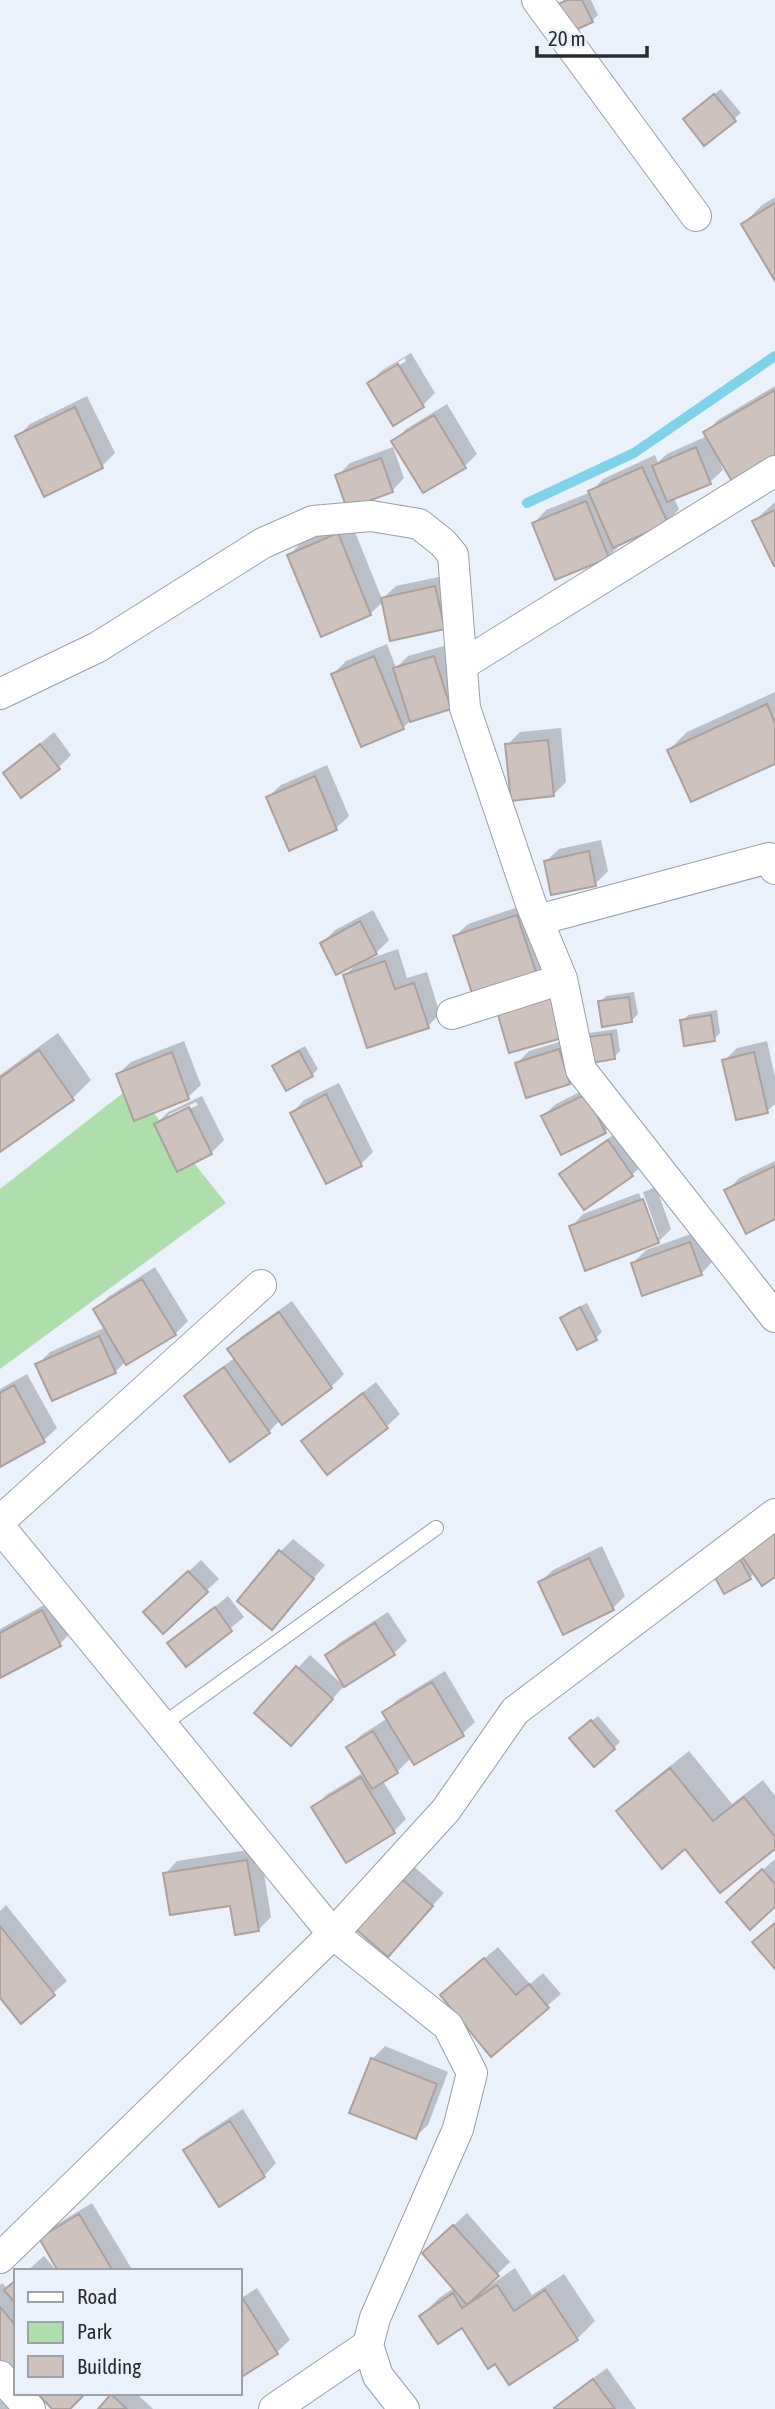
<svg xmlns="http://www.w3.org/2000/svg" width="775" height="2409" viewBox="0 0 775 2409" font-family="'Asap Condensed',sans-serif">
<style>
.green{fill:#addeab}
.shadow{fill:#0003;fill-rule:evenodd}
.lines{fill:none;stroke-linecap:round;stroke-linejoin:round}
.stream{stroke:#7ed3ea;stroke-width:10}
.building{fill:#cdc2be;stroke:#aca19d;stroke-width:2}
.service-casing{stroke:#999fa8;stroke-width:16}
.minor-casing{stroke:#999fa8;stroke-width:32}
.service{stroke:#fff;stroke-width:14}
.minor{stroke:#fff;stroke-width:30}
</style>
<rect width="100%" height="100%" fill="#eaf1fa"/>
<path class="green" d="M132,1086L226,1203L0,1369V1189Z"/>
<path class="shadow" d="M564,0H591L598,15L592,21L558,6Z
M721,89L741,113L704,144L691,113Z
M775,197V278L743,224L761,206Z
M411,353L435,393L423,405L369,384L381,371ZM405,358L406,361L381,377V373Z
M775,386V456L719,460L723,470L710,482L674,498L679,509L667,522L621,544L608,557L534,523L546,510L591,492L603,479L655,455L658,462L667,454L707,436L706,433L718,420Z
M87,396L115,453L102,466L45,495L17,437L30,424Z
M447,404L477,454L465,466L394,441L406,429Z
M393,447L404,478L392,491L337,476L350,463Z
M775,502V564L754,521Z
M351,522L382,599L396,586L448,575L444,627L384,601L370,614L289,555L302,542Z
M387,644L396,668L408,656L447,645L462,695L450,708L411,720L403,728L333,674L346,661Z
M775,692V762L669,750L687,732Z
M561,728L566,782L554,794L507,745L520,732Z
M54,732L71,755L58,768L5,773Z
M327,765L349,816L336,828L268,797L281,785Z
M601,840L608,871L595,884L546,861L559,849Z
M530,903L551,967L477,1000L455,936L468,924Z
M373,910L389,940L376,953L368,957L369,959L398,949L407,978L427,972L440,1014L428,1026L345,975L358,963L322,943L335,930Z
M634,992L638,1014L632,1020L600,1002L606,996Z
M717,1010L720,1033L714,1039L682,1021L688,1015Z
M617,1029L620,1051L614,1057L582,1039L589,1033Z
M58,1033L91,1080L73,1098L0,1150V1075Z
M572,1038L582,1070L569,1082L517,1063L529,1051Z
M184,1041L201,1085L188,1097L118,1074L131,1062Z
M767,1041L775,1077V1104L767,1111L724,1061L737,1048Z
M305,1046L318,1069L312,1075L274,1066L280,1060Z
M599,1082L617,1119L605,1131L543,1116L556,1104Z
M339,1083L373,1152L361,1164L292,1113L304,1100Z
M202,1096L224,1140L211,1153L156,1124L168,1112ZM196,1102L198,1105L168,1119V1115Z
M622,1129L645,1162L632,1175L584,1208L561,1174L574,1162Z
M775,1161V1217L727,1191L739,1178Z
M656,1187L671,1229L658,1242L571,1227L583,1214L639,1193L655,1237H659L643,1192Z
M702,1230L713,1261L701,1274L633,1263L646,1250Z
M155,1267L188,1321L175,1334L126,1361L115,1372L38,1364L50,1352L106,1327L95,1309L108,1297Z
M292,1301L344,1374L331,1387L282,1423L280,1420L269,1432L230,1460L186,1397L199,1384L236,1357L229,1349L242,1336Z
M587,1303L602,1332L596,1338L562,1318L568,1312Z
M27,1374L57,1428L44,1440L0,1465V1389Z
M376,1382L400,1414L387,1426L327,1472L304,1441L316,1428Z
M775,1526V1575L755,1572L750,1578L711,1565Z
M293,1539L325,1565L272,1628L281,1551Z
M602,1546L625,1596L613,1608L540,1582L553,1570Z
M201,1560L219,1579L206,1591L158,1600Z
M228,1596L244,1617L186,1665L170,1644Z
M55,1599L72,1631L60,1644L0,1676V1629Z
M388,1612L407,1641L394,1653L345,1685L327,1656L339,1643Z
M310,1655L344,1686L304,1731L257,1712Z
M445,1671L475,1722L462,1734L411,1758L397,1772L383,1781L406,1819L393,1832L314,1808L326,1795L364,1772L349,1747L361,1735L388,1718L385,1712L397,1700Z
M598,1716L620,1742L614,1748L578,1732Z
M689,1751L732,1804L763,1780L775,1796V1847H685L618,1811L636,1793Z
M260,1848L271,1917L258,1930L231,1904L165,1874L177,1861Z
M775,1859V1905L740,1890Z
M411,1864L444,1893L400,1942L355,1926Z
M6,1905L67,1981L21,2021L0,1995V1911Z
M498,1947L530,1984L543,1973L561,1994L491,2054L455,1983Z
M385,2046L448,2072L428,2125L415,2137L372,2059Z
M243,2109L276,2163L264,2176L186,2150L198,2138Z
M92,2203L133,2271H60L41,2238L54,2226Z
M467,2213L510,2262L485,2286L486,2288L515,2268L532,2295L564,2274L595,2321L577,2339L496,2361L462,2326L421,2316L439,2298L454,2288L437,2241Z
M44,2256L57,2271H27Z
M16,2281V2364L0,2368V2285L2,2283L8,2289Z
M257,2288L290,2340L277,2352L240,2376V2299Z
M607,2368L636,2409H556L569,2396Z
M115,2393H136L153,2409H100Z
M9,2394L21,2409H0V2401Z"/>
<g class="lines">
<path class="stream" d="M527,503L634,453L775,356"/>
</g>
<path class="building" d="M567,0H582L593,22L569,33L556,5Z
M714,94L736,121L704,146L683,119Z
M775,203V281L741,224Z
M398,364L424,407L393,426L367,383Z
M775,390V458L733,483L703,432Z
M75,407L103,468L44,497L15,436Z
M434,415L466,468L423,493L391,441Z
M696,447L711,484L667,502L652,466Z
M381,458L393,492L347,509L335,475Z
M642,467L668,523L613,548L588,491Z
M586,501L609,558L555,580L532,523Z
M775,510V566H774L752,521Z
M338,533L371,615L321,637L287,555Z
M435,586L445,629L390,641L381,598Z
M374,656L404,729L361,747L331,674Z
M434,656L451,709L410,722L393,668Z
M767,704L775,723V764L691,802L667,750Z
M548,740L554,796L511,801L505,744Z
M40,744L60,769L21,798L3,773Z
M315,776L337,830L289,851L266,797Z
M589,851L596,886L551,895L544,861Z
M517,915L539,981L475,1002L453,936Z
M360,921L377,954L336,975L320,943Z
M385,961L395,989L414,983L429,1028L367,1048L343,975Z
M550,993L562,1038L509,1053L496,1008Z
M629,997L632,1022L602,1027L598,1001Z
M711,1015L715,1041L684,1046L680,1020Z
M611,1034L615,1059L584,1064L580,1038Z
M559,1049L570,1084L526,1098L515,1063Z
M39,1050L74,1100L0,1152V1078Z
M299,1051L313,1076L286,1091L272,1066Z
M172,1052L189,1099L134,1121L116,1074Z
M754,1052L768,1113L736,1120L722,1060Z
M326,1094L362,1166L326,1184L290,1113Z
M586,1094L606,1133L561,1155L541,1116Z
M189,1107L212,1154L177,1172L154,1124Z
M608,1140L633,1176L584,1210L559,1174Z
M775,1166V1219L746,1234L724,1190Z
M643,1199L659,1243L585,1271L569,1226Z
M690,1242L702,1275L642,1296L631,1263Z
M142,1279L176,1335L126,1365L93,1309Z
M580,1307L597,1340L577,1350L560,1318Z
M279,1312L332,1388L282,1425L227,1349Z
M99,1336L116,1373L52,1401L35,1364Z
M224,1367L270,1433L230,1462L184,1396Z
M14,1385L45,1442L0,1467V1393Z
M363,1393L388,1428L327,1475L301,1441Z
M775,1528V1577L762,1586L739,1552Z
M279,1550L314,1579L272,1630L237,1601Z
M735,1550L751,1579L724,1594L708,1565Z
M589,1558L614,1610L563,1635L538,1582Z
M188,1571L208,1592L163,1634L143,1612Z
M215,1607L232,1631L186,1667L167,1643Z
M42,1610L61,1646L0,1678V1633Z
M375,1623L395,1655L344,1687L325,1655Z
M296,1666L333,1699L291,1746L254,1713Z
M432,1682L464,1736L414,1765L382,1712Z
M591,1720L615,1749L594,1767L569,1738Z
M373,1731L398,1773L372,1789L346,1747Z
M670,1768L713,1821L744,1797L775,1837V1849L720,1893L685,1849L662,1869L616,1811Z
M361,1777L395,1833L346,1863L311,1807Z
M247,1860L259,1931L235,1935L230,1906L170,1915L163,1873Z
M762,1869L775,1884V1907L750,1930L726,1902Z
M397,1875L433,1906L388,1957L352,1926Z
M775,1923V1969L752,1942Z
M0,1926L55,1995L21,2024L0,1998Z
M484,1958L516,1995L529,1984L549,2008L491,2057L440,1995Z
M371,2058L437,2084L416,2139L349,2113Z
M230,2121L265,2177L219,2207L183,2150Z
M79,2214L113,2271H58L39,2238Z
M453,2225L499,2276L467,2305L422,2253Z
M16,2280V2304L4,2290Z
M497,2285L514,2311L545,2290L578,2340L509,2385L495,2364L488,2369L462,2328L438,2344L419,2316L453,2293L462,2308Z
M243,2299L278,2354L240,2378V2301Z
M0,2307L16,2326V2366L7,2374L0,2365Z
M593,2379L615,2409H554V2408Z
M37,2393H86L70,2409H52Z
M111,2394L127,2409H98Z"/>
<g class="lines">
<g class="service-casing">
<path id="service" d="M162,1725L436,1528"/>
</g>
<g class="minor-casing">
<path id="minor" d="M537,0L696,216
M462,665L775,471
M0,694L98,647L263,543L313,521L371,516L419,524L443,543L453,555L465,708L531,904L562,979L581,1070L775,1317
M538,920L769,858L775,869
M452,1014L562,979
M0,1521L261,1285
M0,1527L333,1934L448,2026L472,2073L458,2129L375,2318L368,2345L378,2376L404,2409
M0,2258L333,1934L446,1810L515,1711L775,1514
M0,2376L30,2409
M274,2409L368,2345"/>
</g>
<use href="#service" class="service"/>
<use href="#minor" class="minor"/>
</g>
<rect x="14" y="2269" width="228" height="126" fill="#eaf1fa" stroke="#9ca2a8" stroke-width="2"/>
<rect x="28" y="2292" width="35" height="10" fill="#ffffff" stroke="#9ca2a8" stroke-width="2"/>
<text x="77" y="2304" font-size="21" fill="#282b2e">Road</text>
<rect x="28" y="2322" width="35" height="21" fill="#addeab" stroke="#9ca2a8" stroke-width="2"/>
<text x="77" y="2339" font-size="21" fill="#282b2e">Park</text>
<rect x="28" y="2356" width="35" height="21" fill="#cdc2be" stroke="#9ca2a8" stroke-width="2"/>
<text x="77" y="2374" font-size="21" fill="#282b2e">Building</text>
<path d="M537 46v10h110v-10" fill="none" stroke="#282b2e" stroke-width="3.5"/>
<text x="548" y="46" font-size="21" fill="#282b2e" stroke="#eaf1fa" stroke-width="5" paint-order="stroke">20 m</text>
</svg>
